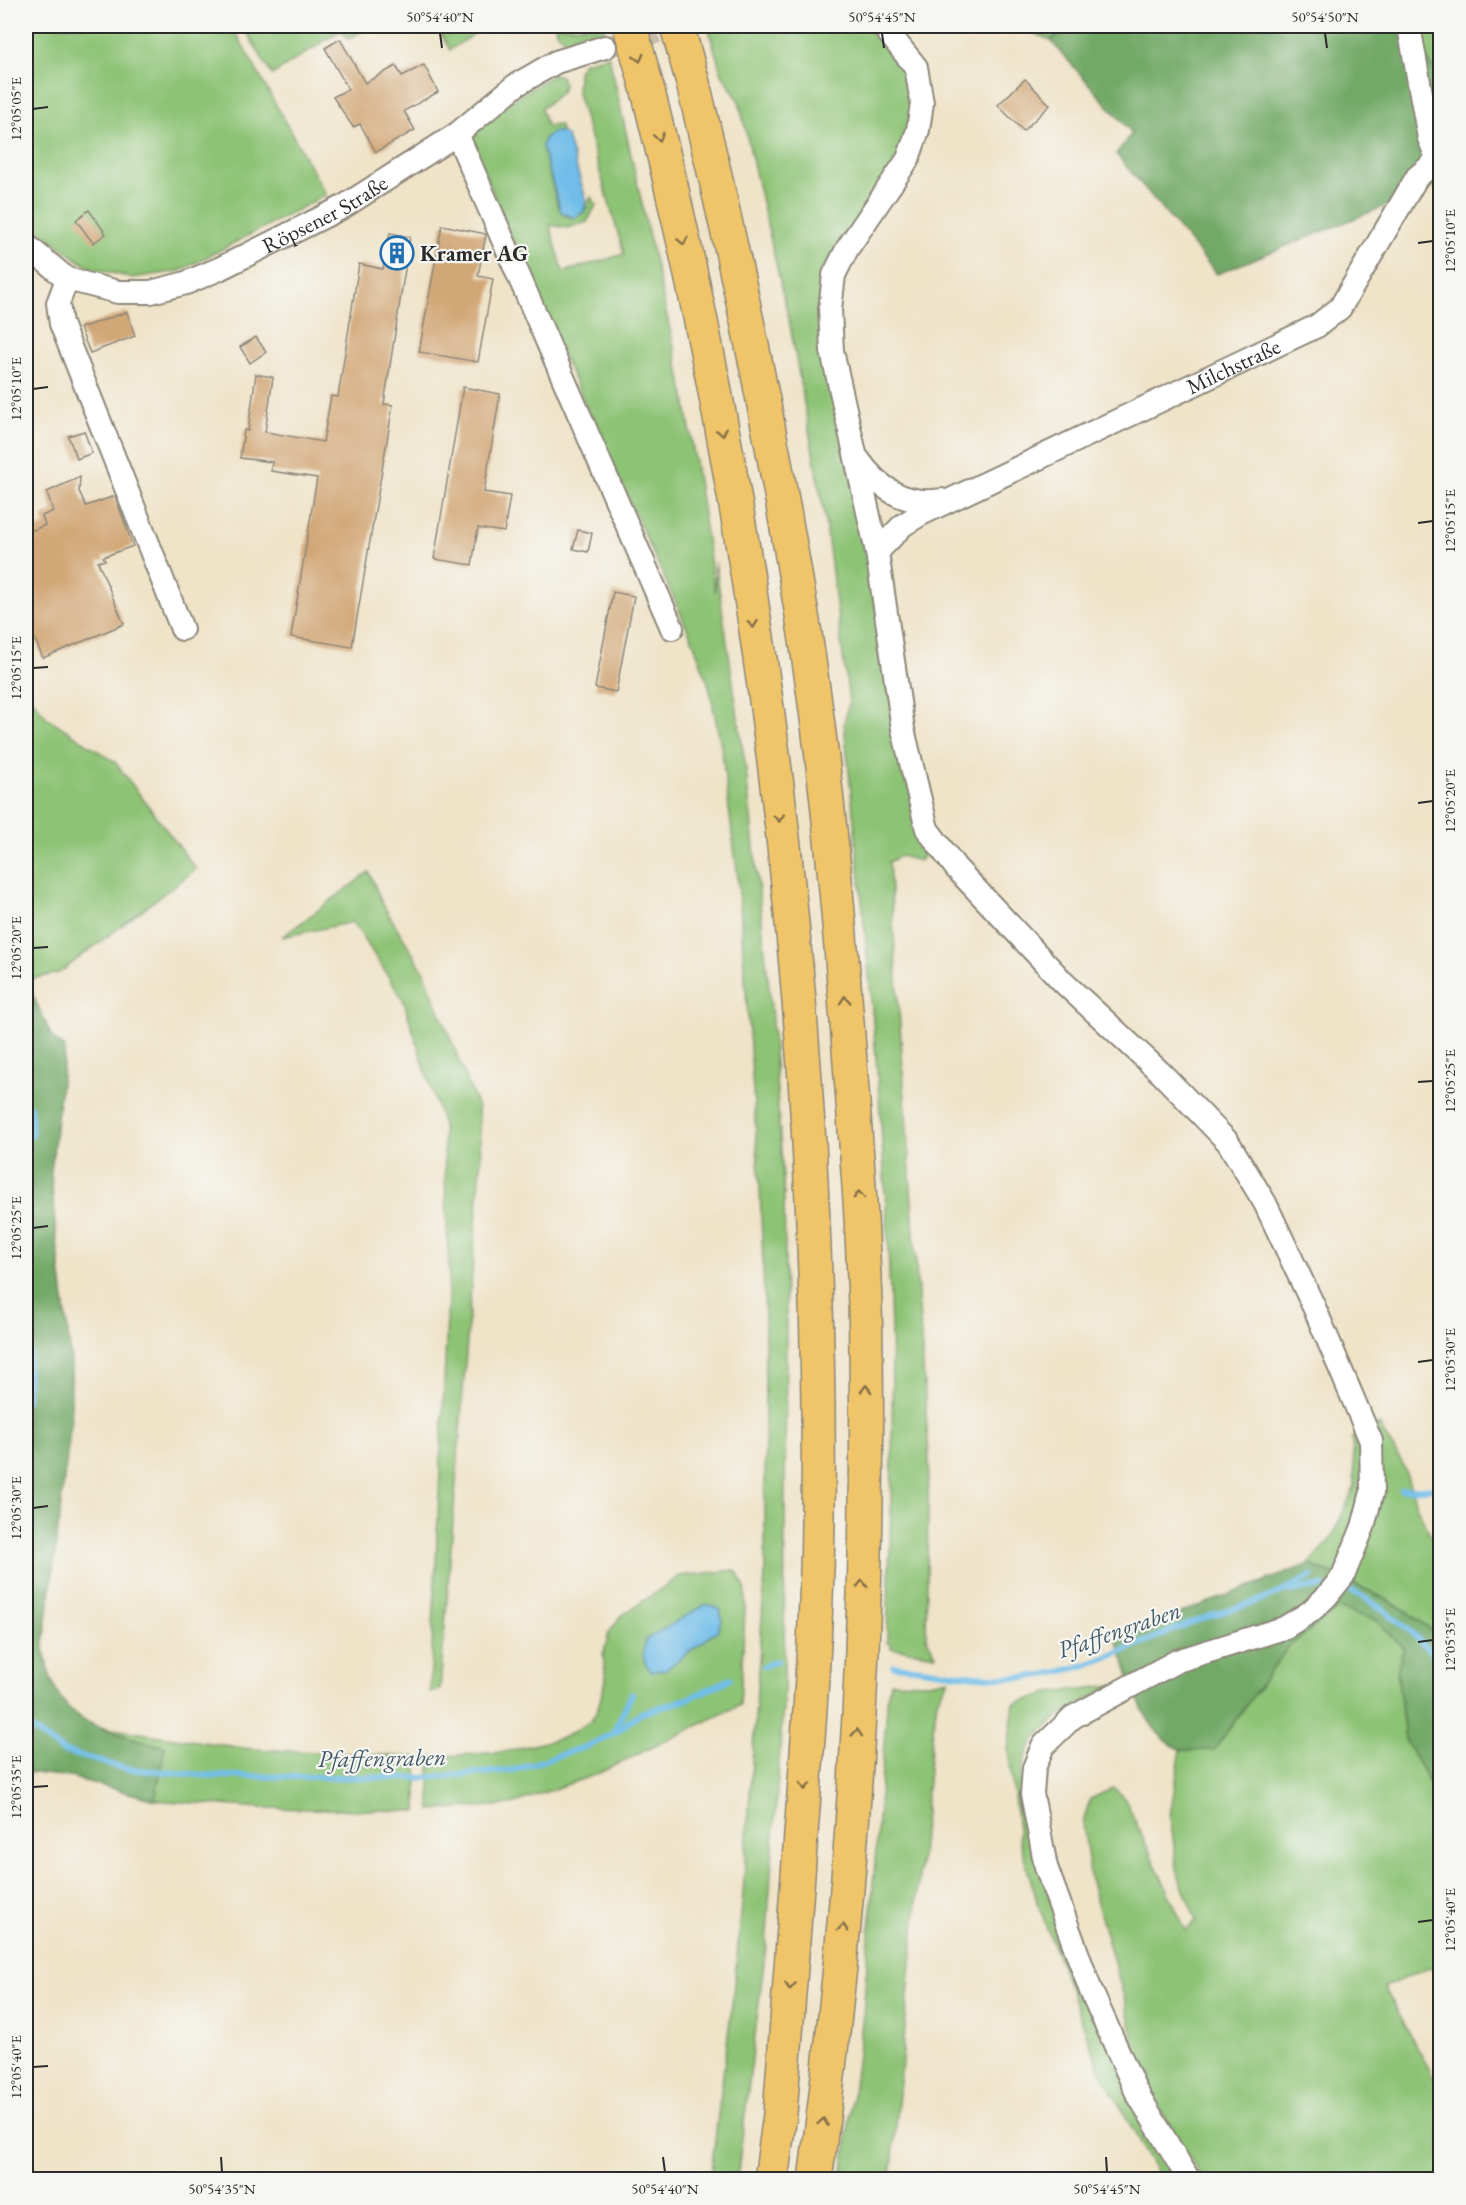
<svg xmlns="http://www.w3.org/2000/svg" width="1466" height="2205" viewBox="0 0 1466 2205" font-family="'EB Garamond',serif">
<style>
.green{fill:#8dc375;stroke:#5c7750;stroke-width:1.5}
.forest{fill:#72a966;stroke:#4e6a48;stroke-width:1.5}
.water{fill:#6fbde9;stroke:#4d748a;stroke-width:1.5}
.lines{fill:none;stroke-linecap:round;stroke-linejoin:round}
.stream{stroke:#6fbde9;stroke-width:6}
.building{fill:#d2a777}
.minor-tunnel{stroke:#c8bea9;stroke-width:22;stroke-dasharray:22 11;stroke-linecap:butt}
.minor-casing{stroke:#8d877a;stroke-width:26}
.highway-casing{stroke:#8d877a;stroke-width:36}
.minor{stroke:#fff;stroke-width:22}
.highway{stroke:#f0c469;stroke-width:33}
.highway-bridge-casing{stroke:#8d877a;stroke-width:36;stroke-linecap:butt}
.highway-bridge{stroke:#f0c469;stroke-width:33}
.oneway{stroke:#847047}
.ticks{fill:none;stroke:#2b2b2b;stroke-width:2}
.labels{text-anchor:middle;stroke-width:4.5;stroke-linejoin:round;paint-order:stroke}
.street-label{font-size:22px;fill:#2b2b2b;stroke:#f6f6f2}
.poi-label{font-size:22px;font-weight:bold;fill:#2b2b2b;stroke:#f6f6f2;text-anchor:start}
.water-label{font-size:24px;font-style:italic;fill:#3f5764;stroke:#f6f6f2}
.neatline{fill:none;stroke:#2b2b2b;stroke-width:2}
.ticks-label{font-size:15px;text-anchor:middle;fill:#2b2b2b}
</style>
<rect width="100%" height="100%" fill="#f6f6f2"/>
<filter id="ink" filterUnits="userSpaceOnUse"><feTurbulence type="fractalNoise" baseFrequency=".0167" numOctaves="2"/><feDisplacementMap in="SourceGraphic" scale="12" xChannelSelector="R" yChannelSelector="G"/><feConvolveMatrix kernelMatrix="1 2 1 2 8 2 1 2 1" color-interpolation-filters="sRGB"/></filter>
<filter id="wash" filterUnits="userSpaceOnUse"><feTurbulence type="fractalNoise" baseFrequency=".008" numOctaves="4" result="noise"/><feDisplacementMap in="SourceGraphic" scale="24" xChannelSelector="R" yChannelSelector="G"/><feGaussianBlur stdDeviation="1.35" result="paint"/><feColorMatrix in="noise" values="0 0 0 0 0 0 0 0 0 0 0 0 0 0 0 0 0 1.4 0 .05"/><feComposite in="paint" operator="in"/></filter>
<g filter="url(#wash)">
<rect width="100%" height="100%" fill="#efe3c8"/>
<path class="green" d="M26,26H232L326,195L180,271L132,278L88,267L41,232L26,216Z
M243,26H372L348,39L341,30L272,75Z
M436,26H486L450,50Z
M555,26H603L605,31L566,41L556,32Z
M727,26H862L884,43L910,73L914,112L903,152L834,256L831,374L918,828L927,850L920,861L900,856L889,862L929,1455L926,1637L936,1655L891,1648V1643H887C889,1555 894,1467 892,1379C889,1160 867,942 844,724L849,702L825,519L790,325L739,101L721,72L709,30Z
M1016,26H1075L1050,40Z
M1400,26H1440V76Z
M609,56L685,397L715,592V561L746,771L771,1007L784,1194L786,1319L784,1692L766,1946L737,2179H710L733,1996L743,1894L765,1574V1318L760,1189L738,879L721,746L709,686L693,641L535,294L469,134L505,105L554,74L561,76L564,84L561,92L541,109L547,126L560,125L561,132H553L542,147L558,206L566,216L574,218L586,208L591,197L596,205L587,222L567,228L550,225L563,272L624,254L577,93L578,71L584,62Z
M26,691L46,717L115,762L196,869L59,973L26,980Z
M369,872L383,905L424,972L478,1108L481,1158L440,1690L430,1693L449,1273L443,1126L403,999L353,922L282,937Z
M1379,1425L1403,1464L1418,1510L1440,1553V1638C1404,1603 1355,1584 1309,1564L1330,1541L1355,1486L1352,1438Z
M736,1570L746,1591L740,1705L597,1774L509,1805L430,1810V1757L504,1752L565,1737L591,1721L597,1711L606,1680L603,1655L609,1633L621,1616L680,1576Z
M1339,1608L1377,1621L1404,1648L1397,1669L1405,1739L1440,1803V1973L1429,1968L1384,1987L1440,2089V2179H1202L1141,2077L1126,2004L1091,1882L1083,1823L1090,1799L1114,1788L1125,1799L1186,1931L1196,1920L1178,1875L1170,1816L1181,1749L1214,1750L1288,1647Z
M949,1679L937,1700L932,1737L891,2179H842L863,2015L888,1693L891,1682L928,1683Z
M1114,1685C1059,1715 1013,1733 1021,1805C1023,1823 1031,1841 1035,1858L1180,2179H1160L1100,2070L1037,1901L1020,1844L1008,1749L1014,1704L1049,1693Z
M92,1726L251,1749L417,1757V1811L262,1808L155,1800L165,1747Z"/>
<path class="forest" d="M1075,26H1400L1440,76V184L1217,274L1116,154L1132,133L1050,40Z
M26,980L52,1037L65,1048L51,1172L55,1225L71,1358V1421L44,1645C51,1724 100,1729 165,1747L155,1800L70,1777L26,1772Z
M1309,1564C1355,1584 1404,1603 1440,1638V1803L1405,1739L1397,1669L1404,1648L1377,1621L1339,1608L1288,1647L1214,1750C1204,1750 1189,1752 1181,1749C1142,1736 1129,1672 1116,1638Z"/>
<path class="water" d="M553,132H561L567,137L586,199L584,212L574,218L561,212L542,147L544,139Z
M706,1604L720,1609L722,1620L717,1631L666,1669L652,1672C642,1662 642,1653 645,1640Z"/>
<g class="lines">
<path class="stream" d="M26,988L28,989L26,1014
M26,1104L30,1108L32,1134L26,1141
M26,1291L32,1307L26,1400
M1402,1490L1440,1488
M1347,1589C1382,1604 1416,1634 1440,1663
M1290,1591L1323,1586
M764,1666L777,1661
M894,1666C938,1670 982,1680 1027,1677C1085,1672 1135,1645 1188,1624C1229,1608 1273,1601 1311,1576
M26,1725L63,1751L127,1769L215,1776L423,1778L514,1770L588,1746L614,1733L641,1713L688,1699L730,1679
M614,1731L632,1694"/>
</g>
<g id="blocks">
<path class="building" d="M340,39L365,83L396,66L402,76L424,65L438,92L404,111L415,130L376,152L360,124L353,127L333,97L348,89L325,48Z
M1025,79L1050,105L1023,131L998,105Z
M89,210L106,234L93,243L76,220Z
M442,225L486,234L478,276L493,279L478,362L419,352Z
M390,233L410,237L384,404L393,405L352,647L291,637L317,478L271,471L272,462L240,458L244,430L248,431L256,374L273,377L265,432L323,442L331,396L338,397L359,264L383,269Z
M127,312L135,336L90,353L80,328Z
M256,337L266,352L250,363L240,347Z
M463,387L500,394L484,492L510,496L504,532L478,528L472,565L434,559Z
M84,431L92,453L77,459L68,436Z
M80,477L79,491L86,506L115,496L133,546L103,557L105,560L98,562L124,624L43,658L26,619V533L45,525L42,516L53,511L47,492Z
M578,530L592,533L588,552L573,549Z
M613,592L634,596L616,692L595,688Z"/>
</g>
</g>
<g filter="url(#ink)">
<use href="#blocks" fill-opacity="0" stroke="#8d877a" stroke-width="1.5"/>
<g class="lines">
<path class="minor-tunnel" d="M605,47L680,26"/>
<g class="minor-casing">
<g id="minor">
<path d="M883,26L916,67L922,103L918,130L908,159L847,249L834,275L830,309L832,351L877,552L903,729L927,829L956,868L1064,983L1162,1074L1228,1142L1265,1203L1314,1307L1371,1441L1372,1492L1363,1527L1343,1576L1327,1596L1310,1612L1284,1628L1177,1661L1073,1717L1043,1746L1034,1768L1032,1794L1046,1867L1091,1991L1136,2091L1189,2180"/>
<path d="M1409,26L1429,138L1438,160"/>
<path d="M457,134L672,628"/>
<path id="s1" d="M26,245L67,279L118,292H151L186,283L219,269L343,207L457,134L516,85L556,62L605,47"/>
<path d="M67,279L58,303L61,324L182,629"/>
<path d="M858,459C879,489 905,506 941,500"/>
<path id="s2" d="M877,552L903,525L921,514L1317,326L1340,308L1417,177L1440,158"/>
</g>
</g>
<g class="highway-casing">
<path id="highway" d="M692,79C736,258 773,439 803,621C827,771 840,924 851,1076C858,1168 865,1260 866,1352C870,1626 852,1908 815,2180
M648,91C765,554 823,1043 818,1521C817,1630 808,1739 800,1848C793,1937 787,2025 780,2114L771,2180"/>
</g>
<use href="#minor" class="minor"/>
<use href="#highway" class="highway"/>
<g class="highway-bridge-casing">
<path id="highway-bridge" d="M630,26L648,91
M677,26L692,79"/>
</g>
<use href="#highway-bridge" class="highway-bridge"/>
</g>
<defs><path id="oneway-chevron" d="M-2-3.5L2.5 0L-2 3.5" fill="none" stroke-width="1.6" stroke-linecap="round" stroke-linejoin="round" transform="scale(1.5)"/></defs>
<g class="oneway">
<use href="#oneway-chevron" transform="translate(639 58) rotate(75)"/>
<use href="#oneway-chevron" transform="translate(659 137) rotate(76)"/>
<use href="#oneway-chevron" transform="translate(683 241) rotate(78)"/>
<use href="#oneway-chevron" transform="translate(722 432) rotate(78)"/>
<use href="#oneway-chevron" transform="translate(753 624) rotate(82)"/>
<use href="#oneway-chevron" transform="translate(779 818) rotate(84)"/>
<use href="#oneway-chevron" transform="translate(845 1000) rotate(-94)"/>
<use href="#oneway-chevron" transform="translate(859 1195) rotate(-93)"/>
<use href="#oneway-chevron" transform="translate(866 1389) rotate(-89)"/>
<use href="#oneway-chevron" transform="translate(862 1584) rotate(-89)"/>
<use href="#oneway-chevron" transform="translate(857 1733) rotate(-86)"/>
<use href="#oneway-chevron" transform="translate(805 1786) rotate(94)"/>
<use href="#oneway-chevron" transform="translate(843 1928) rotate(-85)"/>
<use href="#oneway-chevron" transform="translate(790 1986) rotate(94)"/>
<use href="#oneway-chevron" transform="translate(823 2122) rotate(-82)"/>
</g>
</g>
<path class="ticks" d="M440,33L442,48M882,33L884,48M1325,33L1327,48M33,109L48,107M1418,243L1433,241M33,389L48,387M1418,523L1433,521M33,668L48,667M1418,803L1433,801M33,948L48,947M1418,1082L1433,1081M33,1228L48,1226M1418,1362L1433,1360M33,1508L48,1506M1418,1642L1433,1640M33,1787L48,1786M1418,1922L1433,1920M33,2067L48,2066M221,2157L222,2172M663,2157L665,2172M1106,2157L1107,2172"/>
<defs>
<g id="building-ring" transform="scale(1.725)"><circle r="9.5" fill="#f6f6f2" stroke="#1f6fb2" stroke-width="1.5"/><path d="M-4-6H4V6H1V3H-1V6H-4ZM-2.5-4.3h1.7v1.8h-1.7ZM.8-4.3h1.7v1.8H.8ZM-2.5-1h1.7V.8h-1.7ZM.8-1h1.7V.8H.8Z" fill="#1f6fb2"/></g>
</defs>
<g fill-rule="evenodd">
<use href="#building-ring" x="397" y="253"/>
</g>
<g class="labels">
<g class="street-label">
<text dy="8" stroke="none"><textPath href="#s1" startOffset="330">Röpsener Straße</textPath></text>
<text dy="8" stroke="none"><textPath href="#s2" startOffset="404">Milchstraße</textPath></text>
</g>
<g class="poi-label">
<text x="420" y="261">Kramer AG</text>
</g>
<g class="water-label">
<text transform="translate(1119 1630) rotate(-19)" y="8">Pfaffengraben</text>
<text transform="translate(382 1758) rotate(-1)" y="8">Pfaffengraben</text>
</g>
</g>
<rect width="1466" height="2205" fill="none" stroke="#f6f6f2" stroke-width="66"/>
<rect x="33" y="33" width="1400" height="2139" class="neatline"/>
<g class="ticks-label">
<text x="440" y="22">50°54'40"N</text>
<text x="882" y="22">50°54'45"N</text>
<text x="1325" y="22">50°54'50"N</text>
<text transform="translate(16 109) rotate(-90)" y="5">12°05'05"E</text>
<text transform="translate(1450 241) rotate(-90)" y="5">12°05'10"E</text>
<text transform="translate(16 389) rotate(-90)" y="5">12°05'10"E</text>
<text transform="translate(1450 521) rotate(-90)" y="5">12°05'15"E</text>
<text transform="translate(16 668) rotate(-90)" y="5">12°05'15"E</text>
<text transform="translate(1450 801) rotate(-90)" y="5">12°05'20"E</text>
<text transform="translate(16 948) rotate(-90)" y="5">12°05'20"E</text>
<text transform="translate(1450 1081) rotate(-90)" y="5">12°05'25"E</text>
<text transform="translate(16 1228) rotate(-90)" y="5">12°05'25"E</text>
<text transform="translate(1450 1360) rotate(-90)" y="5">12°05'30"E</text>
<text transform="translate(16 1508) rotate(-90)" y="5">12°05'30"E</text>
<text transform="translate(1450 1640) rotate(-90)" y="5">12°05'35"E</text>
<text transform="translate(16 1787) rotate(-90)" y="5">12°05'35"E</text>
<text transform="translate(1450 1920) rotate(-90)" y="5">12°05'40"E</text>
<text transform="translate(16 2067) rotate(-90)" y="5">12°05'40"E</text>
<text x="222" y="2194">50°54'35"N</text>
<text x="665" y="2194">50°54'40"N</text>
<text x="1107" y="2194">50°54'45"N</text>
</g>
</svg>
